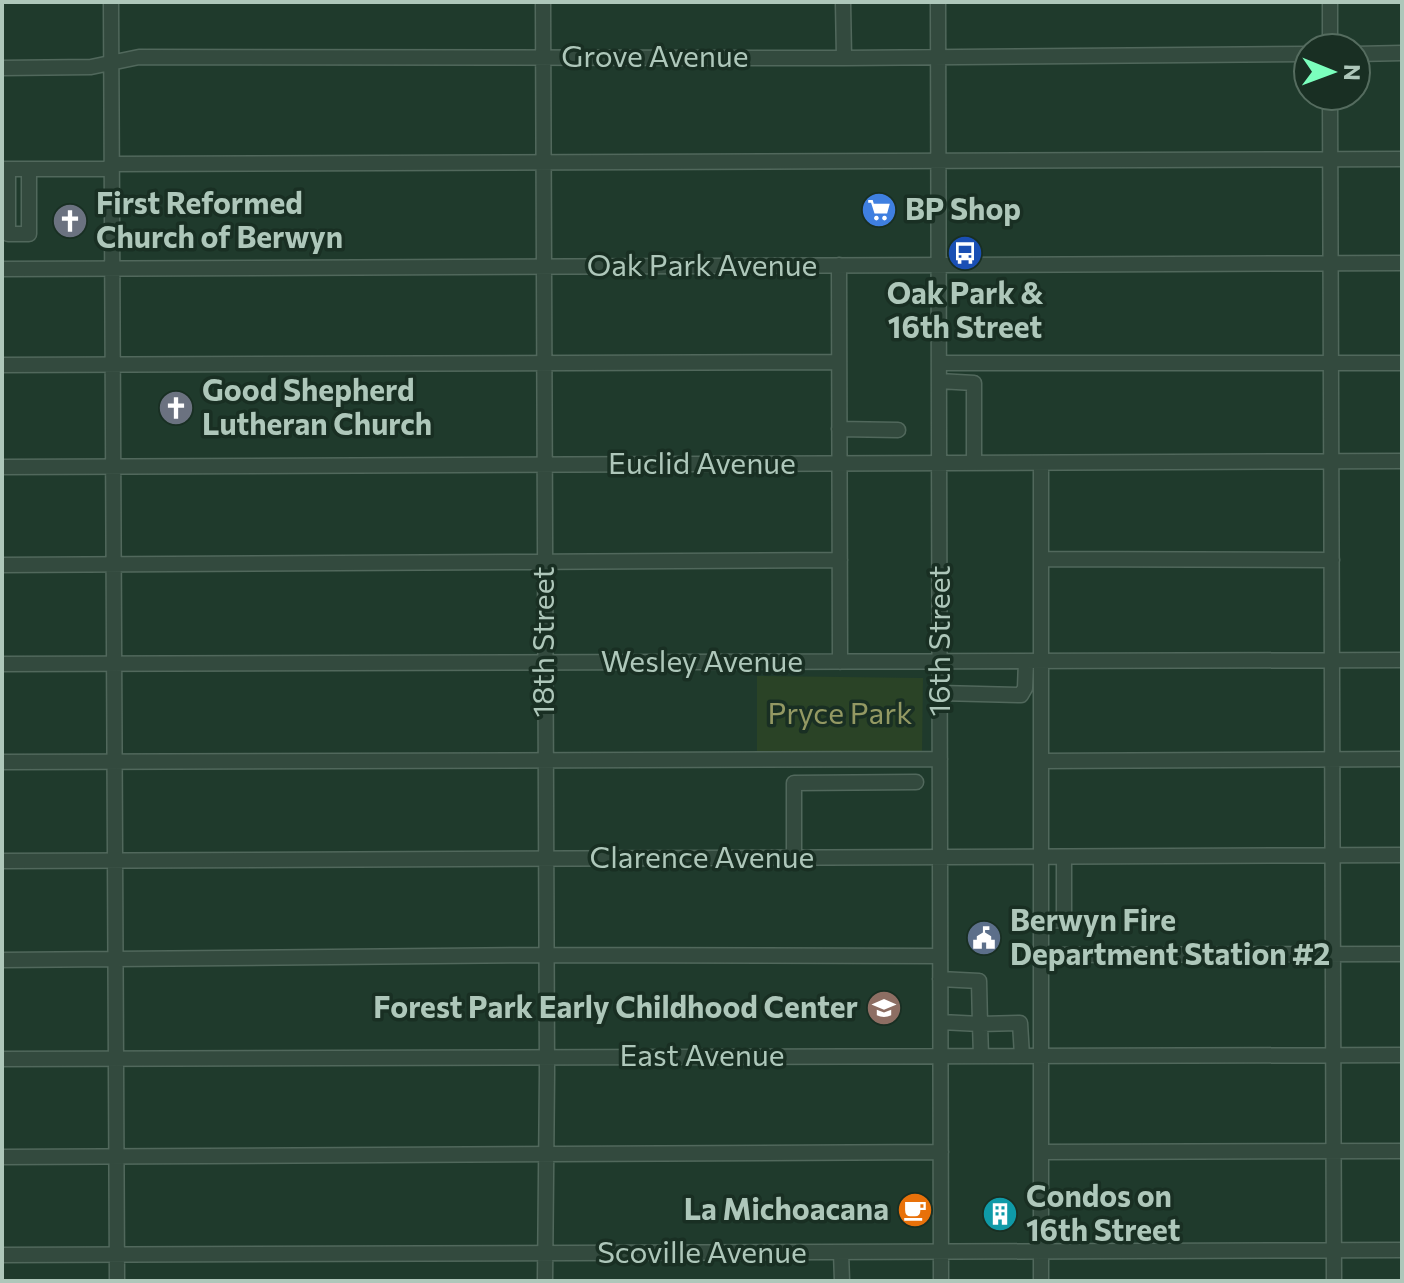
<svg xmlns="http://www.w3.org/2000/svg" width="1404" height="1283" viewBox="0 0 1404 1283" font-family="Commissioner,sans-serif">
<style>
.green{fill:#2a4326}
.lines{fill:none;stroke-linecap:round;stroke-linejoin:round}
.minor-casing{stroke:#51685c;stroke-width:17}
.minor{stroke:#334a3e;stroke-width:14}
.labels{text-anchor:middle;stroke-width:7;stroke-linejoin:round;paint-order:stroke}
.street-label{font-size:30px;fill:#aec7ba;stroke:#192f23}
.poi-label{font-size:30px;font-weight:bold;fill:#aec7ba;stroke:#192f23;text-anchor:start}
.park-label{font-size:30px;fill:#939963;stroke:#192f23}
</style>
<rect width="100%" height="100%" fill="#1f3a2c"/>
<path class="green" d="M757,676L923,678L922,753L757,751Z"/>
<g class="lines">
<g class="minor-casing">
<path id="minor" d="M111,2L117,1281
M543,2L547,1073L545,1281
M843,2L844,58
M938,2L941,1281
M1330,2V48
M1356,54L1402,53
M2,68L91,67L139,57L844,58L1308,54
M1330,96L1334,1281
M111,164L1402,159
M2,169H111
M8,169V234H29V169
M839,265L840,662
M2,269L1402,263
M939,363H1402
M2,365L839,362
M939,381L974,383V463
M839,429L898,430
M1041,464V1281
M2,467L1402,461
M1041,559L1332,560
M2,565L840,560
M2,664L1402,660
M940,693L1021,695L1025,688L1026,661
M1041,761L1402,759
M2,762L940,759
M794,858V783L916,782
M2,861L1402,855
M1041,921L1064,920V857
M1041,955L1402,954
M2,960L545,955L940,956
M940,979L979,981L980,1024L941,1022
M981,1056L980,1024L1020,1023L1022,1056
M2,1059L1402,1055
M1041,1152L1402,1151
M2,1157L941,1152
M841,1252L842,1281
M2,1255L1402,1250"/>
</g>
<use href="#minor" class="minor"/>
</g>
<defs>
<g id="supermarket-disc" transform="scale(1.8)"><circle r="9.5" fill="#3f7fe0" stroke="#192f23"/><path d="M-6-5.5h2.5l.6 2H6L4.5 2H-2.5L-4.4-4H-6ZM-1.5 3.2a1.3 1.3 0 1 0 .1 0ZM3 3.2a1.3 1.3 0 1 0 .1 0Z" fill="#fff"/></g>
<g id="church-disc" transform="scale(1.8)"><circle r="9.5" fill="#6b7280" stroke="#192f23"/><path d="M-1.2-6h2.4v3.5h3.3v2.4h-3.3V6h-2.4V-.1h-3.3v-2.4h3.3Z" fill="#fff"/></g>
<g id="bus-disc" transform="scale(1.8)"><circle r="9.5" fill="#1a4fb4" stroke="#192f23"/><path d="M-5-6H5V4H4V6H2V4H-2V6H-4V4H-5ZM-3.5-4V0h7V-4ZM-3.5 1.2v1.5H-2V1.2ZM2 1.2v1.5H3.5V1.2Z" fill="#fff"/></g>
<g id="civic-disc" transform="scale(1.8)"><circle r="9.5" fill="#5c6f8a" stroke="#192f23"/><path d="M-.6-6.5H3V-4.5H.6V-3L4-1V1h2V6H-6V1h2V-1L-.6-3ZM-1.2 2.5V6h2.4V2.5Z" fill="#fff"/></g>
<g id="school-disc" transform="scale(1.8)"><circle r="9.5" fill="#8d6e63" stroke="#192f23"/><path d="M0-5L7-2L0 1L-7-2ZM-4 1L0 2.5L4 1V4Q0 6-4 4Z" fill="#fff"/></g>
<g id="cafe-disc" transform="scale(1.8)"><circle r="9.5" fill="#e8710a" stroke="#192f23"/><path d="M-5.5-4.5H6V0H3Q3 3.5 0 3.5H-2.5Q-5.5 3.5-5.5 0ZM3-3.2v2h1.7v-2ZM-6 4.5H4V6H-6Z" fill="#fff"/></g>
<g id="building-disc" transform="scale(1.8)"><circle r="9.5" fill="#0f9aa8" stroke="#192f23"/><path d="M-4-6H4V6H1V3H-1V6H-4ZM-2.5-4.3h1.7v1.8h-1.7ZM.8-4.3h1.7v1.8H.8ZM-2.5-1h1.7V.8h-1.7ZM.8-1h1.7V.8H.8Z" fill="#fff"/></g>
</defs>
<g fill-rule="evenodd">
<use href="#supermarket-disc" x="879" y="210"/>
<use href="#church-disc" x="70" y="221"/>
<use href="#bus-disc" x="965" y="253"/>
<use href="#church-disc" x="176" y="408"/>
<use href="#civic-disc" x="984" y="938"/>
<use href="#school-disc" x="884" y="1008"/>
<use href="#cafe-disc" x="915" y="1210"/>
<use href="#building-disc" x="1000" y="1214"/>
</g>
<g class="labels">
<g class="street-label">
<text x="655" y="67">Grove Avenue</text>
<text x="702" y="276">Oak Park Avenue</text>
<text x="702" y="474">Euclid Avenue</text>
<text transform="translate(940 641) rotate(-90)" y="10">16th Street</text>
<text transform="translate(544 642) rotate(-90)" y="10">18th Street</text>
<text x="702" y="672">Wesley Avenue</text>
<text x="702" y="868">Clarence Avenue</text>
<text x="702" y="1066">East Avenue</text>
<text x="702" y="1263">Scoville Avenue</text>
</g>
<g class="poi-label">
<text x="96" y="214">First Reformed<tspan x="96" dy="34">Church of Berwyn</tspan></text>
<text x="905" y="220">BP Shop</text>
<text x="965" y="304" text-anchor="middle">Oak Park &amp;<tspan x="965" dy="34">16th Street</tspan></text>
<text x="202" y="401">Good Shepherd<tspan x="202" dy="34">Lutheran Church</tspan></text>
<text x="1010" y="931">Berwyn Fire<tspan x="1010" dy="34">Department Station #2</tspan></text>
<text x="858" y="1018" text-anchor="end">Forest Park Early Childhood Center</text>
<text x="1026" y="1207">Condos on<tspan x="1026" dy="34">16th Street</tspan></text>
<text x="889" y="1220" text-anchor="end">La Michoacana</text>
</g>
<g class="park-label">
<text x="840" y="724">Pryce Park</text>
</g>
</g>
<rect width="1404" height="1283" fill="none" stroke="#aec7ba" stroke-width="8"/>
<g transform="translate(1332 72) rotate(91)"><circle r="38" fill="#192f23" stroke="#556c5f" stroke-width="2"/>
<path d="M0-6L14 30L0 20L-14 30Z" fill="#7bffbd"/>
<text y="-12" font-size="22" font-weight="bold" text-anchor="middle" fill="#aec7ba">N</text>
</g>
</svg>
